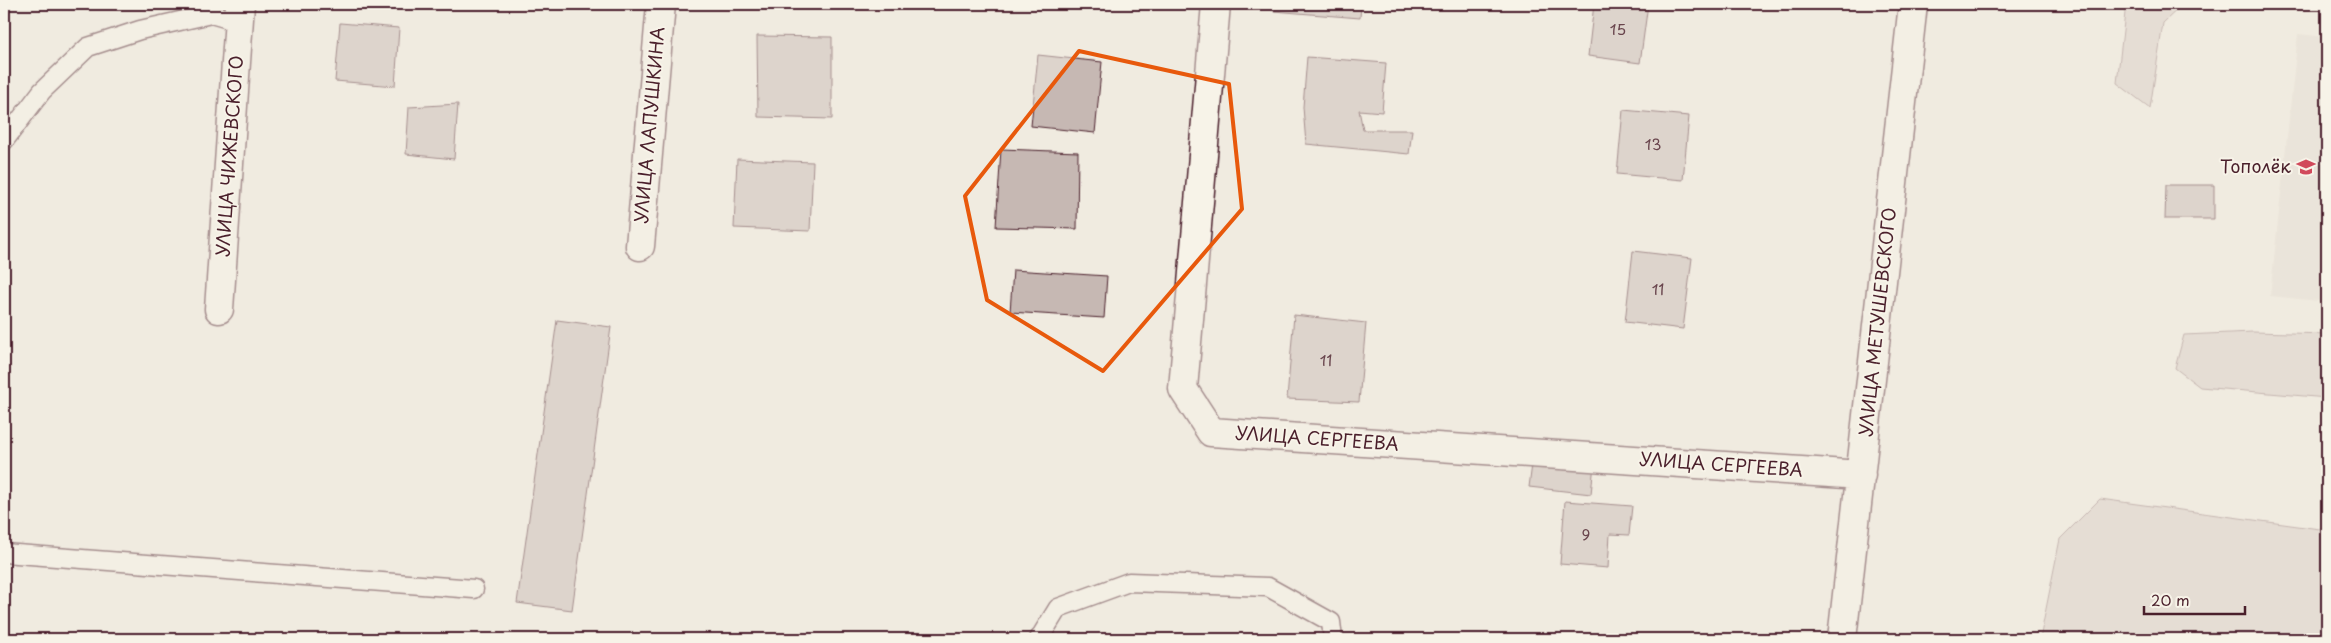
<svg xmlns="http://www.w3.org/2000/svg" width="2331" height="643" viewBox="0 0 2331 643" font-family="'Playpen Sans',sans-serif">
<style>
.built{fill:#e3dcd2}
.green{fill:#d8cdc6;stroke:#917678}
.building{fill:#c6b8b3;stroke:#4a1f2b}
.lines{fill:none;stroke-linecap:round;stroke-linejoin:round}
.lane-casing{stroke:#4a1f2b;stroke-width:21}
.street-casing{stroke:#4a1f2b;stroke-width:31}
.lane{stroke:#f7f3e8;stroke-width:18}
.street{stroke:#f7f3e8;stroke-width:28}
.marked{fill:none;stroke:#e8590c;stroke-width:4;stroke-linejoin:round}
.labels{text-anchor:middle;stroke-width:4;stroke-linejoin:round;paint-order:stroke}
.number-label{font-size:15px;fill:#69454d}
.street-label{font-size:18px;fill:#4a1f2b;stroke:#f7f3e8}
.poi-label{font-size:18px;fill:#4a1f2b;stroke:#f7f3e8;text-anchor:end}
</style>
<rect width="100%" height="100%" fill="#f0ebe0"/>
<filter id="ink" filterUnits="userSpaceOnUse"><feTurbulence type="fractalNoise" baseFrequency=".02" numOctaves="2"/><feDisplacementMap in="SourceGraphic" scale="10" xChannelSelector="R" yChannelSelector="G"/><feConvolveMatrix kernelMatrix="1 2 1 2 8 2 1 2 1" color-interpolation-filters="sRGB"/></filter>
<g filter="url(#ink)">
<path class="built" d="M2298,34L2327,37V302L2270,296Z"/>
<path class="green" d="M2126,4H2183L2163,23L2150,108L2117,83Z
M2253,332L2327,334V398L2200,387L2175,368L2184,335Z
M2100,499L2327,530V639H2040L2060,539Z"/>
<path class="building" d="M504,4H570V8Z
M1273,4H1361L1360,18L1273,11Z
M1594,4H1648L1640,63L1588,56Z
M340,23L399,28L395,86L335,81Z
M757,36L832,37V119L758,117Z
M1038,55L1102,62L1095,133L1031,126Z
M1307,57L1386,63L1382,112L1359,110L1363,130H1412L1409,154L1306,144L1303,107Z
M458,104L454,159L406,154L409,107Z
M1623,110L1689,116L1683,180L1617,174Z
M1001,149L1078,152L1077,229L996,227Z
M737,159L813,162L810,231L734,228Z
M2166,185H2214V219H2165Z
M1633,251L1692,258L1683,329L1625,322Z
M1013,270L1107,276L1104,318L1010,312Z
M1294,315L1366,323L1359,402L1287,399Z
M557,320L611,327L572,610L517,603Z
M1533,457L1594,464L1591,494L1529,487Z
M1565,501L1632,506L1629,535L1610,534L1608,568L1560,564Z"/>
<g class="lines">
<g class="lane-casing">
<path id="lane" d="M4,141L42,91L88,47L140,30L211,14L239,22
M4,553L474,589
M1039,639L1058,608L1129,582L1268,587L1331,622L1333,639"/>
</g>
<g class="street-casing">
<path id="street" d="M1216,4L1183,389L1211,432L1861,475
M640,246L661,4
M219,309L240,4
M1842,639L1913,4"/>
</g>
<use href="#lane" class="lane"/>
<use href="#street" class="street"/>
</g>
</g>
<path d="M0 0H2331V643H0ZM1079,51L1229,84L1242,209L1103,371L987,300L965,196Z" fill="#f0ebe0" fill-opacity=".55" fill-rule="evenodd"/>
<path class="marked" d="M1079,51L1229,84L1242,209L1103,371L987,300L965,196Z"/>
<defs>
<g id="school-bare" transform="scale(1.5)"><path d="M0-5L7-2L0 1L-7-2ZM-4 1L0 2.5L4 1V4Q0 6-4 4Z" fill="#d1495b" stroke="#f7f3e8" stroke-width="2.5" paint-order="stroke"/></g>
</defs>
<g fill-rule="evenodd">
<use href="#school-bare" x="2306" y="167"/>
</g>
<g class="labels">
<g class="number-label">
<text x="1618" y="35">15</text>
<text x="1653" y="150">13</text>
<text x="1658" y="295">11</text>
<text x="1326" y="366">11</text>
<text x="1586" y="540">9</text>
</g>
<g class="street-label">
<text transform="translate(650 125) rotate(-85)" y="6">УЛИЦА ЛАПУШКИНА</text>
<text transform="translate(230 156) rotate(-86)" y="6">УЛИЦА ЧИЖЕВСКОГО</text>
<text transform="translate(1878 322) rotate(-84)" y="6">УЛИЦА МЕТУШЕВСКОГО</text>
<text transform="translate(1317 439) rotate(4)" y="6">УЛИЦА СЕРГЕЕВА</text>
<text transform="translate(1721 465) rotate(4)" y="6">УЛИЦА СЕРГЕЕВА</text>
</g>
<g class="poi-label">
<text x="2291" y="173">Тополёк</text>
</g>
</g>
<rect width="2331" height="643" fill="none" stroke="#f7f3e8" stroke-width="20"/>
<rect x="10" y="10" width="2311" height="623" fill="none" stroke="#4a1f2b" stroke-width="2" filter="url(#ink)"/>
<path d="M2144 606v8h101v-8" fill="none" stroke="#4a1f2b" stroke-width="2.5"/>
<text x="2151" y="606" font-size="15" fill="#4a1f2b" stroke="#f7f3e8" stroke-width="4" paint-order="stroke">20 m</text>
</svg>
